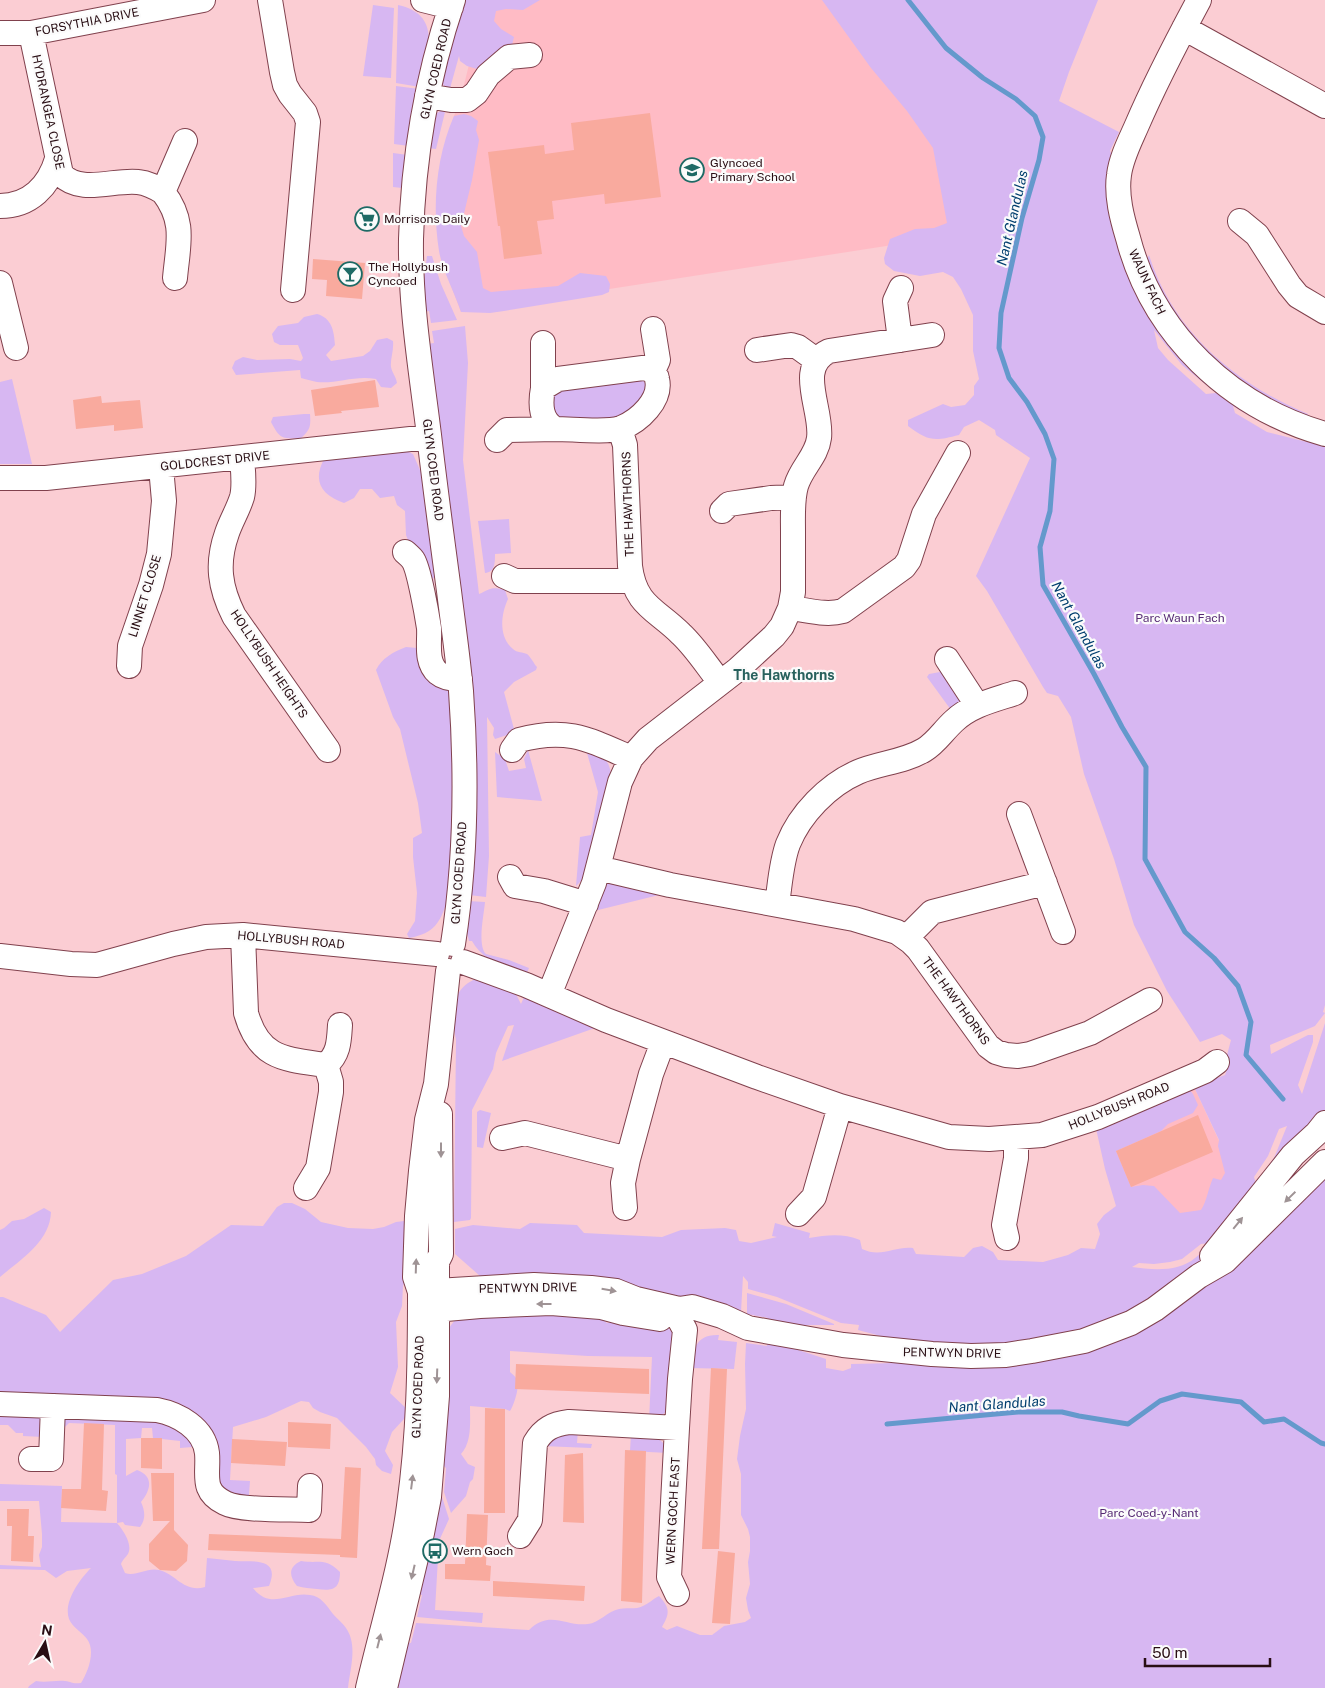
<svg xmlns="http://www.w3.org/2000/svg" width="1325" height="1688" viewBox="0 0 1325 1688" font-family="'Public Sans',sans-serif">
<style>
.built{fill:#ffbbc5}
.green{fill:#d7b7f2;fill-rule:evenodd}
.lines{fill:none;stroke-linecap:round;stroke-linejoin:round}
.stream{stroke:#6499cc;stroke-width:5}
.building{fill:#f9aa9e}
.minor-casing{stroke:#80414d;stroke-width:26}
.minor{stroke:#fff;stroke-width:24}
.oneway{fill:#9f9395}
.labels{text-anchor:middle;stroke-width:4.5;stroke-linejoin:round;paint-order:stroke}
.street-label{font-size:12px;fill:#290e14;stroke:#fbfbfb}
.poi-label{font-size:12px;fill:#290e14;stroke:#fbfbfb;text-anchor:start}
.park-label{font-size:12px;fill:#562a74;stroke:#fbfbfb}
.water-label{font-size:14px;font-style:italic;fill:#003e6e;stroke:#fbfbfb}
.neighbourhood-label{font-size:14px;font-weight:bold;fill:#28615d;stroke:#fbfbfb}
</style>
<rect width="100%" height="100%" fill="#fbcdd3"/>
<path class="built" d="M485,0H832L938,151L957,235L461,312L441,259L438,190L454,116L460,101Z
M1194,1087L1240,1186L1153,1248L1103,1127Z"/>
<path class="green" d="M463,0H540L523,10L506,9L496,11L494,21L501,29L514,37L512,45L477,69L467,66L460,61L459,56L449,92L444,86L442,81Z
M822,0H1098L1069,72L1059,101L1119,132L1110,151L1115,162L1147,303L1302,434L1300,439C1276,430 1254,419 1233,406L1235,413L1267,432L1311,443L1308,441L1310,436L1325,441V1005L1323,1012L1325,1013L1315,1026L1270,1045L1271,1054L1308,1035H1313V1042L1298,1085L1302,1094L1325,1023V1110L1207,1256L1194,1268L1139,1307L1099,1325L1054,1338L984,1346L907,1343L858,1330L859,1325L841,1323L777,1297L748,1289V1282L743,1276L741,1312L481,1281L480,1276L455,1254V1229L473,1225L520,1229L530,1223L577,1225L584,1233L662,1237L681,1230L725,1228L736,1230L739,1241L751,1243L777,1237L772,1236L775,1223L810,1233L809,1238C827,1235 843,1233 860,1240L862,1249C881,1258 895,1246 913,1248L916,1254L964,1257L973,1248L982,1246L993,1252L998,1260L1043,1262L1068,1255L1081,1248L1095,1249L1100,1234L1097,1224L1104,1215L1116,1206L1105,1169L1095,1124L1185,1084L1193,1094L1198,1105L1193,1113L1168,1124L1161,1131L1116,1151L1131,1187L1143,1185L1154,1186L1180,1213L1201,1210C1207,1201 1208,1189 1213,1178L1221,1180L1225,1173L1218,1146L1219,1140L1194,1087L1225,1075L1230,1061L1227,1055L1231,1040L1222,1034L1200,1042L1167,991L1134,925L1114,859L1084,774L1071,717L1058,696L1047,693L1043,687L987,591L976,576L1030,458L996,435L995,430L979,420L964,427L959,435C935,441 929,442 908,426V420L943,404L951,407L965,405L974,395V386L979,379L973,351V315L961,289L953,277L943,272L920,276L894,271L885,264L884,258L890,239L915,229L934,228L947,223L933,148L907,111L871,68ZM1154,330L1182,365L1216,393L1206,394L1168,360L1158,348ZM1287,1126L1274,1158L1256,1184L1254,1177L1268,1156L1279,1129ZM1209,1243C1205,1248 1201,1254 1195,1258C1179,1272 1153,1270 1132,1267L1139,1263L1154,1264L1170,1262L1182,1259L1201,1244Z
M373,5L394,8L391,78L363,76Z
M398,5C444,15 427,55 420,87L396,83Z
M396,86L419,89L409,146L394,144Z
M446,108L436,149L428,148L435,114Z
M464,114L471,116L478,121L476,130L479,140L472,180L461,226L464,236L477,252L483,288L491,292L558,286L580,273L606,276L610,284L609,292L602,295L504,311L490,313L461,312C455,294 442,269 439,251C432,206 436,157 454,116Z
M393,153L408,155L402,188L393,187Z
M1149,255C1173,332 1236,384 1308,414L1306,420L1244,389L1188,339L1144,265Z
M427,256H432L441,284L457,320L431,323L429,311L423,312L422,295Z
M317,314C332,318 334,331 335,345L326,355L331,361L363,356L370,351L377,340L387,338L393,341C394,351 390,360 391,367C392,373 396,376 397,383L391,388L381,387L376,379C355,375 337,384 317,382C311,381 306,379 301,378L300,370L236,375L232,368L235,361L243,357L257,360L290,359L301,361L303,358L298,345H280L274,342L272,334L278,326L298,323L304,317Z
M465,326L468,363L463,460L479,594C490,589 491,586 505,590L508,599C501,614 498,637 513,649C517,653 523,652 527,654C531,657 534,664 537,667L536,670L514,682L504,692L514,729L510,734L495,739L493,735L494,728L487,717L489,856L486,897L469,895L427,344L434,343L432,331Z
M640,377L647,385L649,391L620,422L556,420L550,398L558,388Z
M12,379L32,464H0V382Z
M304,414H310C311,427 310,430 300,439C281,438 280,439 271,422L273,417Z
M404,450L413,454L420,470L424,471L436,577L433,578L438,617L406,535L405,511L397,505L394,496L380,498L372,489H360L354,498L344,503C322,495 312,482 324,459Z
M509,519L511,553L495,554C495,563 495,572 485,573L478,521Z
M406,647L417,648L425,654L457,690L454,884C441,912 444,932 409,938L407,934L415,921L417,893L413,857V838L422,833L418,803L400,729L393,717L376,670C382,658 393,652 406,647Z
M940,672H946L960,694L958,707L951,710L927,677L929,674Z
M584,749C600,756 608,755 611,774L586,880L583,879L576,886L580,837L591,835L598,792L587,753Z
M528,750L542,801L497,797L495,752L505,759L509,771L526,768L524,759Z
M614,880L663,894L590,912L606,884Z
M468,901L485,902C484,915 477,945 486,954L509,960L529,968L525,977C506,968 482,960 472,941H469L466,929Z
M482,977L501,982L509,992L516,994L521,1004L524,997L595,1028L502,1061L514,1025L508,1026L496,1053L493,1069L472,1110L471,1218L470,1220L454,1222L456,1040C451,1014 450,985 482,977Z
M480,1110L491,1113L483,1148L477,1147V1112Z
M1325,1168V1688H392L404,1642L411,1643L416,1623L529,1630C550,1609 566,1627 588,1624C599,1623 608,1611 619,1609C627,1607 635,1610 643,1606C648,1604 653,1599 659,1596C670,1608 670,1613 662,1627L667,1630L677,1626L700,1635H712L724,1626L745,1622L751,1618L748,1610L746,1598L750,1584L748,1562L750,1551V1537L748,1529L741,1515V1474L737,1459L740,1436L746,1409L745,1364L746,1343L767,1346V1342L783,1345L826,1359V1368L843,1371L851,1368V1364L896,1363L969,1364L1091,1348Z
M284,1203H292L305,1209L321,1222L348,1228L373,1229L384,1227L396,1222L404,1221L409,1223V1270L403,1286L402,1306L396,1322L398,1367L390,1393L409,1411L404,1419L392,1432L385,1451L393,1465L391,1474L382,1471L376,1465L375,1459L366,1447L337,1418L320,1412L313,1408L309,1402L301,1401L266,1417L233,1427L230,1480L250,1481L248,1508L227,1504L205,1446L180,1448V1441L153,1438L152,1428H142L141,1438L126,1439V1476L137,1470C154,1476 151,1490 141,1502C145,1511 146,1519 140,1527L125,1525L123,1522L117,1523C123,1530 133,1544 128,1554C126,1557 123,1559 121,1564L125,1573C136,1577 147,1567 159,1570C176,1574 184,1593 205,1587L207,1558C217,1559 226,1560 235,1561C253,1562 281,1557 269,1586L253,1588C271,1611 289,1591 310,1595C321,1596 327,1606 333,1614C337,1619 343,1623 346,1628C358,1645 350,1669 348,1688H28L29,1686L36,1681C46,1683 55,1680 65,1681C73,1682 71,1684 81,1683C88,1672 96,1651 87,1639C82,1632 73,1628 69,1619C63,1602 80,1579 91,1568L67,1571L56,1578L45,1570L0,1569V1565L41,1567L39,1555L42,1547V1534L39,1501H0V1484L62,1486L61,1522L117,1523V1475L115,1474V1425L69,1423L65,1427L53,1426L43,1437L23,1436V1433H16L8,1425H0V1297H3L46,1315L60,1332L113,1280L142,1274L186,1256L231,1225L263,1226L277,1207Z
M44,1208L51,1212C50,1242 20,1260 0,1277V1230L4,1228L12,1221L24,1219Z
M747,1293L786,1304L834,1324V1325H795L769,1321L768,1318L747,1314Z
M476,1310L598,1316L607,1323L615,1321L667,1327L673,1333L668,1410L659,1418L649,1420L652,1357L588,1356L510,1351V1372C511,1373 516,1377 516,1378C521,1384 514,1405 510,1411L505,1409L470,1406C470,1422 472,1442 461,1454L468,1464L475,1467L473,1479L470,1482L466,1496L451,1513L444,1492L446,1468L435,1458L445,1336C453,1319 459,1315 476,1310Z
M719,1335L718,1340L737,1342L734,1369L689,1368C694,1350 695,1334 719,1335Z
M578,1430L577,1443L592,1444L591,1448L542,1446L543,1441Z
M631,1434C648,1436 663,1434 668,1453L630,1451Z
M436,1478L449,1519L439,1541H433L436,1521Z
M430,1557L438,1558L435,1610L483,1613L482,1623L417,1617L422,1595L417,1594Z
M301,1561C320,1564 324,1557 340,1572C340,1590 332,1591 317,1589C310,1588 304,1588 297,1586C289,1576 288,1567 301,1561Z"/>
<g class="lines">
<path class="stream" d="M908,0L946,48L983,78L1016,99L1035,116L1043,137L1039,160L1022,218L1001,313L999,348L1009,378L1027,402L1045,434L1054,459L1050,511L1040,547L1043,585L1094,674L1122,727L1146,767L1145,859L1185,932L1214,958L1238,986L1251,1022L1246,1055L1283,1099
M887,1424L1018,1412H1062L1079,1416L1128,1424L1160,1401L1182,1394L1241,1402L1264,1422L1284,1419L1321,1443L1325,1444"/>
</g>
<path class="building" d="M650,113L661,197L605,204L604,194L552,201L554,219L537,221L542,254L504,259L500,226H498L488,152L544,145L545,154L574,150L571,123Z
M313,259L365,263L362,299L326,296L327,280L312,279Z
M375,380L379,407L341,411L342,413L315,416L311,390Z
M101,396L102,403L140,400L143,428L114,431V425L76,429L73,400Z
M1198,1115L1213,1152L1131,1187L1116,1151Z
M516,1364L649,1369V1394L515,1389Z
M711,1368L727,1369L719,1549H702Z
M485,1408L505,1409V1513H484Z
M288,1422L331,1424L330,1449L288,1447Z
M84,1423L104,1424L102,1490L108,1491L106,1511L61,1508L62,1489H81Z
M141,1438H162V1469L141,1468Z
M232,1439L287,1442L285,1466L231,1463Z
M625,1450L646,1451L642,1603L621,1601Z
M583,1453L584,1523L563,1522L565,1455Z
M345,1467L361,1468L357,1558L340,1557V1555L208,1550L209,1534L341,1539Z
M151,1473H174V1530L188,1545L187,1561L176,1571L160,1570L149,1561V1544L170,1521H153Z
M7,1509H29L28,1536H34L33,1562L11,1561L12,1526H7Z
M467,1514L488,1515L486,1565L491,1566L490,1581L445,1579V1564H465Z
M718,1551L735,1553L730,1624L712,1623Z
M493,1581L585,1586L584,1601L493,1596Z"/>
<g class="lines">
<g class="minor-casing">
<path id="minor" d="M270,0L282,72L285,85L290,94L305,113L308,122L293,290
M423,0L451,7
M1199,0C1177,41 1155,83 1137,125C1130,141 1121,158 1119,175C1116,196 1122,218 1128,238C1153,334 1230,407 1325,434
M1184,28L1325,106
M0,33H31L203,0
M31,33L61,174C80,195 114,179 138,182C148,183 155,187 163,192
M427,96L451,100H467L476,93L488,75L509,57L530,55
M0,206C30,206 49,186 57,159
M1240,221L1257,235L1289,285L1298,296L1325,312
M175,278C178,244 186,222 163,192L185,141
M0,283L16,348
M653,329L658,360L653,371
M900,340L895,301L901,288
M757,350L791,345L798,347L816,360
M643,368C650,369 656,372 657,379C662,400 639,421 621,428C607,433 572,429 556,429C540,421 540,404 543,388L558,379Z
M543,388V343
M620,429L625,445L630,566C635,606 656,609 681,634C696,648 707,666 720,682
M497,440L507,430L556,429
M242,458C243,471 245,485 242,497C238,510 231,521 227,533C216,564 220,588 234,616L328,750
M0,478H46L429,437
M722,511L729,504L771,498L794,497
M405,552C407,554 411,557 413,560C419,569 427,615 429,628C430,642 425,662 438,673C444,678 452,679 460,679
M504,576L515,581H632
M790,608C808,610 826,616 843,611L904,567L909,560L924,514L958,453
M947,659L977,705
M129,666L130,646L151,585L159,554L164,501L161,467
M512,750L519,740C567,727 588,739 631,758
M1019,814L1063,932
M598,868L670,885L854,919L897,932L911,942L918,949L988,1046L996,1052L1006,1055L1018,1056L1030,1054L1090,1033L1150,1000
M510,877L515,886L544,891L586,904
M777,904C780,885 781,863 788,844C800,814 828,785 858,772C879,763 904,762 924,750C936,743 943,731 954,721C971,705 994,700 1015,693
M243,935L246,1013C259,1059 284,1059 326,1065
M906,938L932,912L1045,883
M453,944C466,861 467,775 461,691C458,658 453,624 449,591C442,539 435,487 429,435C421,370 410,305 411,239C413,159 427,77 453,0
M0,956L71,964L97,965L173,944L206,937L243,935L437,954
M463,962L526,985L606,1020L757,1077L840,1106L949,1137L989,1139L1042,1135L1098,1117L1205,1071L1217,1062
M549,995L594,883L620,782L631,758L648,739L737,670L774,636L782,626L790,608L793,592C793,572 793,552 793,531C793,516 792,500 796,486C801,468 817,456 819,438C823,410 795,367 829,351L932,335
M502,1138L525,1133L628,1159
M306,1188L318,1168L331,1092V1082L326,1065C339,1054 339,1041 340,1025
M625,1208L623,1183L628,1159L651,1074L663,1042
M798,1214L814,1197L840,1106
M1007,1238L1004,1225L1016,1158V1137
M1212,1256L1293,1155L1317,1133L1325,1123
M420,1292L534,1285L591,1288L616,1291L636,1299L679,1309L692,1307L722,1316L748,1328L843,1345L932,1354L971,1356L1006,1355L1032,1351L1084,1341L1131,1323L1155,1309L1199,1276L1225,1261L1325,1162
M423,1311L480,1306L551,1303L601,1307L623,1313L660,1319
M0,1404L157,1410C178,1414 204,1428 207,1453C209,1474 200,1491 225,1503C240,1511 290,1509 309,1510L310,1486
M31,1459H51L53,1406
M520,1536L530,1520L535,1443C543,1429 553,1424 569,1422L677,1428L680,1379L685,1330L678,1317L679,1309
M677,1594L669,1577L677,1428
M368,1688C382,1628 401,1567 409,1506C419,1435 420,1364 420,1292L415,1277L417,1216L421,1171L427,1120L436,1084L448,971
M385,1688L422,1533L429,1497L437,1396V1262L441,1254L440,1114"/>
</g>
<use href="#minor" class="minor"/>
</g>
<defs><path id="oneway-solid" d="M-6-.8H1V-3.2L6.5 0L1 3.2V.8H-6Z" transform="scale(1.25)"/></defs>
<g class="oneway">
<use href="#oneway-solid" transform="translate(441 1150) rotate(90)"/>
<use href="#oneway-solid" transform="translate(1290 1197) rotate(136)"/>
<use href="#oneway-solid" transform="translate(1238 1223) rotate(-51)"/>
<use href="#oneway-solid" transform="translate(416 1266) rotate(-88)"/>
<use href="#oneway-solid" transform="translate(609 1290) rotate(10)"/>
<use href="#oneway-solid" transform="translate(544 1304) rotate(-180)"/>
<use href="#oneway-solid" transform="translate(437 1376) rotate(92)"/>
<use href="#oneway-solid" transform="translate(412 1482) rotate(-83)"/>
<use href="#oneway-solid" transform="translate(413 1572) rotate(103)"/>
<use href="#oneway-solid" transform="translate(379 1641) rotate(-76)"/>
</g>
<defs>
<g id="school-ring" transform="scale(1.25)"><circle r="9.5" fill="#fbfbfb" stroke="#1e6a65" stroke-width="1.5"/><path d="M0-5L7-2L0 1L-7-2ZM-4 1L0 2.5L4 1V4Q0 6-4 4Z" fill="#1e6a65"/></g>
<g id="supermarket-ring" transform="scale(1.25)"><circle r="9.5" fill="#fbfbfb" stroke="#1e6a65" stroke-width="1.5"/><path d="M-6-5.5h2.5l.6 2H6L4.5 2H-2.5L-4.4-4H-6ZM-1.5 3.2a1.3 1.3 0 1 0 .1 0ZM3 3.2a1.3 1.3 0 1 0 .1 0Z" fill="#1e6a65"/></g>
<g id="bar-ring" transform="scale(1.25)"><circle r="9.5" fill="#fbfbfb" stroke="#1e6a65" stroke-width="1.5"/><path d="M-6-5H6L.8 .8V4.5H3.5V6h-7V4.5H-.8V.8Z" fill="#1e6a65"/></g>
<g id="bus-ring" transform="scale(1.25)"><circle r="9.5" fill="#fbfbfb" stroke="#1e6a65" stroke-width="1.5"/><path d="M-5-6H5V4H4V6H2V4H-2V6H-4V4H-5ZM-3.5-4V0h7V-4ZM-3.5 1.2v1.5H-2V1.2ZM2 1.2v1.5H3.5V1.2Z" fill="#1e6a65"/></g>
</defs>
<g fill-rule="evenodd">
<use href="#school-ring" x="692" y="170"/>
<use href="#supermarket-ring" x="367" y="219"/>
<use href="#bar-ring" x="350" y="274"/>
<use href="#bus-ring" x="435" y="1551"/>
</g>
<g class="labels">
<g class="street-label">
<text transform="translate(87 22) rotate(-11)" y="4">FORSYTHIA DRIVE</text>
<text transform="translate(436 69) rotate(-77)" y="4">GLYN COED ROAD</text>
<text transform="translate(48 112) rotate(78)" y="4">HYDRANGEA CLOSE</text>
<text transform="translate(1147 282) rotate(65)" y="4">WAUN FACH</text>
<text transform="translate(215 461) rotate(-6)" y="4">GOLDCREST DRIVE</text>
<text transform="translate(433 470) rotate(83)" y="4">GLYN COED ROAD</text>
<text transform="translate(628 504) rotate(-92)" y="4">THE HAWTHORNS</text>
<text transform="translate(145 596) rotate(-73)" y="4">LINNET CLOSE</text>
<text transform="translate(269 664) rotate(56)" y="4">HOLLYBUSH HEIGHTS</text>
<text transform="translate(459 873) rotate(-86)" y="4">GLYN COED ROAD</text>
<text transform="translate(291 940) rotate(5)" y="4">HOLLYBUSH ROAD</text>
<text transform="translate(956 1001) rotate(54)" y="4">THE HAWTHORNS</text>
<text transform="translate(1119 1106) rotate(-22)" y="4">HOLLYBUSH ROAD</text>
<text transform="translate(528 1288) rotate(-1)" y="4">PENTWYN DRIVE</text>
<text transform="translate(952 1353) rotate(1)" y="4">PENTWYN DRIVE</text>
<text transform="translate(418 1387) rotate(-88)" y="4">GLYN COED ROAD</text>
<text transform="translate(673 1511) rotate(-87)" y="4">WERN GOCH EAST</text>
</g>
<g class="poi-label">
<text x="710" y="167">Glyncoed<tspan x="710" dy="14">Primary School</tspan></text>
<text x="384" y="223">Morrisons Daily</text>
<text x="368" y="271">The Hollybush<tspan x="368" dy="14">Cyncoed</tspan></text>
<text x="452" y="1555">Wern Goch</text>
</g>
<g class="park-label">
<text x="1180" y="622">Parc Waun Fach</text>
<text x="1149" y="1517">Parc Coed-y-Nant</text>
</g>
<g class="water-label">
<text transform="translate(1012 218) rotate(-77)" y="5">Nant Glandulas</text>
<text transform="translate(1079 625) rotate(61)" y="5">Nant Glandulas</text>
<text transform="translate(997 1404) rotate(-4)" y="5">Nant Glandulas</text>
</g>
<g class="neighbourhood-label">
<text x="784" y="680">The Hawthorns</text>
</g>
</g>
<g transform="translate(45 1643) rotate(9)" stroke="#fbfbfb" stroke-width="4" paint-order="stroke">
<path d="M0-4L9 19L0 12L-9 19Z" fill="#290e14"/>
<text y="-8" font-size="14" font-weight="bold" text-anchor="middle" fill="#290e14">N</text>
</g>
<path d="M1145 1658v8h125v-8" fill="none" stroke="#290e14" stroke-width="2.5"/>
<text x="1152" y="1658" font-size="15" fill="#290e14" stroke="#fbfbfb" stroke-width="4" paint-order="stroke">50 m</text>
</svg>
